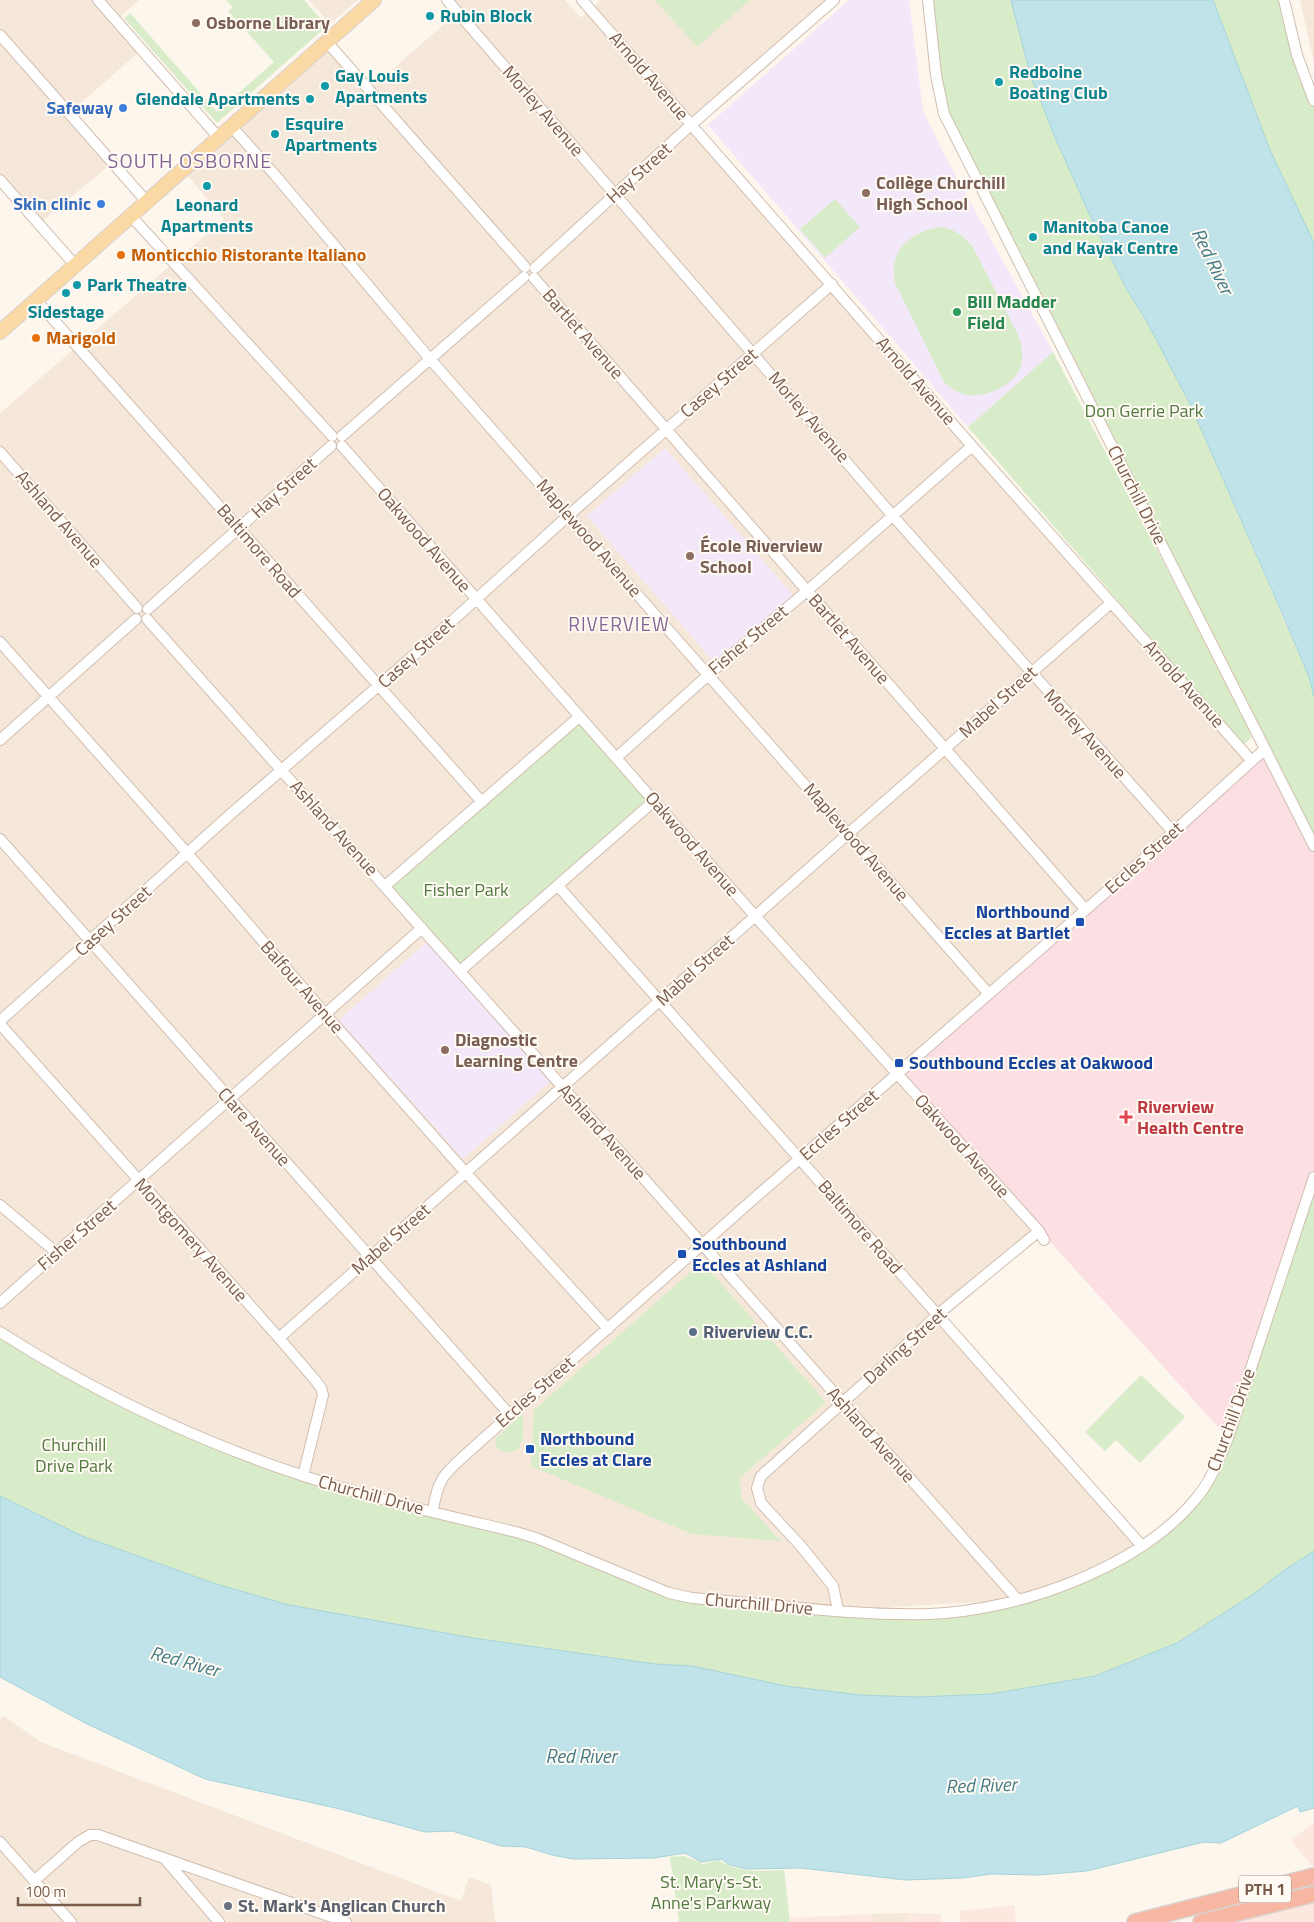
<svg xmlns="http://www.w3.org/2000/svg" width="1314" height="1922" viewBox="0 0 1314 1922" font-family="'Titillium Web',sans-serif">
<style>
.residential{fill:#f5e8da}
.commercial{fill:#fde8e0}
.education{fill:#f3e8fa}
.medical{fill:#fbdfe3}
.green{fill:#d8ecc9}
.water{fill:#bfe3e8;stroke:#a5d3da}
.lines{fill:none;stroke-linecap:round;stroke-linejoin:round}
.minor-casing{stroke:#d1beb0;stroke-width:12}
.major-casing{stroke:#dad1cd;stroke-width:16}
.highway-casing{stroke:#dad1cd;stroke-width:18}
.minor{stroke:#fff;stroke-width:10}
.major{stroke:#fbd9a5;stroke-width:14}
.highway{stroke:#f7b7a3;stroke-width:15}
.culture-dot{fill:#0f9aa8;stroke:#fffaf3;stroke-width:2}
.education-dot{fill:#8d6e63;stroke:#fffaf3;stroke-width:2}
.shop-dot{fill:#3f7fe0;stroke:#fffaf3;stroke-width:2}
.food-dot{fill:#e8710a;stroke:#fffaf3;stroke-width:2}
.leisure-dot{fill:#2e9e5b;stroke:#fffaf3;stroke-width:2}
.transit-dot{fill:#1a4fb4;stroke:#fffaf3;stroke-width:2}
.health-dot{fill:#e0444e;stroke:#fffaf3;stroke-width:2}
.service-dot{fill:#5c6f8a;stroke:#fffaf3;stroke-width:2}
.worship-dot{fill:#6b7280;stroke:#fffaf3;stroke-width:2}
.labels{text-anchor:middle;stroke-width:4;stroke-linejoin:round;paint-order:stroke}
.shield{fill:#fffaf3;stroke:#a28b7f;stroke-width:1}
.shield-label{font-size:16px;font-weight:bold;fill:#7a5c4d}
.culture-label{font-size:18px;font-weight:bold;fill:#0d838f;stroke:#fffaf3;text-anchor:start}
.education-label{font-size:18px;font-weight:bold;fill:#785e54;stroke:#fffaf3;text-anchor:start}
.street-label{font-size:18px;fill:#7a5c4d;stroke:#fffaf3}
.shop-label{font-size:18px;font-weight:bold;fill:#366cbe;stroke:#fffaf3;text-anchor:end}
.food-label{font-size:18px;font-weight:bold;fill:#c56008;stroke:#fffaf3;text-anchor:start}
.leisure-label{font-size:18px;font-weight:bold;fill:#27864d;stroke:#fffaf3;text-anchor:start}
.park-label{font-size:18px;fill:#537a41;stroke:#fffaf3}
.transit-label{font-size:18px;font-weight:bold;fill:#164399;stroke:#fffaf3;text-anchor:start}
.health-label{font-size:18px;font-weight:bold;fill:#be3a42;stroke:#fffaf3;text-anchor:start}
.service-label{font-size:18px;font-weight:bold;fill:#4e5e75;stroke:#fffaf3;text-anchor:start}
.worship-label{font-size:18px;font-weight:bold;fill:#5b616d;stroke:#fffaf3;text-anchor:start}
.water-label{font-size:19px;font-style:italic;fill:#437c86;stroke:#fffaf3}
.neighbourhood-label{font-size:19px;letter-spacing:1px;fill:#846695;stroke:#fffaf3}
.quarter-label{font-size:20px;letter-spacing:1px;fill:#846695;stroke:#fffaf3}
</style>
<rect width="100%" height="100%" fill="#fdf6ec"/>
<path class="residential" d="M0,0H139L116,21L142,49L69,114L112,163L39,224L0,180Z
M309,0H358L330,24Z
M447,0H565L581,18L601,0H835L692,124L1251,760L1039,1231L938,1315L1142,1546L1018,1600L838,1610L669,1593L303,1476L141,1411L0,1331V413L224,219L183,170L327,42L369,90L458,12Z
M1300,0H1314V63Z
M4,1716L41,1742L461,1901L469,1877L491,1885L495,1922H0V1720Z
M907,1913L908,1922H873L872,1914Z"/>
<path class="commercial" d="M1314,1822V1866H1312L1291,1840Z
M1314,1903V1922H1237Z
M1014,1905L1016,1922H961L959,1911Z
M907,1913L941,1914L942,1922H908Z
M872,1914L873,1922H790L789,1918Z"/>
<path class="education" d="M849,0H909L923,111L946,158L1053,352L968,427L708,125Z
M665,448L793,595L715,663L587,516Z
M428,941L551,1081L463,1159L339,1020Z"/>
<path class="medical" d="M1265,749L1314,854V1177L1228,1438L898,1074Z"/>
<path class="green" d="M226,0H304L327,26L218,122H216L124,18L130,13L217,112L274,62L228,11L233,7Z
M655,0H750L697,47Z
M928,0H1011L1030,74L1054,135L1092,220L1126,288L1147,322L1190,404L1309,677L1314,697V846L944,114Z
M1213,0H1281L1314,105V243L1270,150Z
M835,199L860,227L825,258L800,229Z
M940,227C955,229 964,236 973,247L1018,335C1022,346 1024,357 1020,369C1011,388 979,401 960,393C954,391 949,386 944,382L895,283C888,251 910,232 940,227Z
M1053,352L1248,724L1251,738L1243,745L968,427Z
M579,724L646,800L461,964L391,887Z
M1314,1177V1551L1283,1571L1255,1593L1177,1643L1095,1676L991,1694L917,1697L860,1695L786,1686L692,1666L655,1664L473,1638L289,1605L213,1583L82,1536L0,1496V1332L141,1411L303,1476L516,1532L669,1593L838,1610L952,1612L1076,1581L1166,1529L1214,1471Z
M702,1262L826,1402L739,1479L742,1499L781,1541L692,1534L531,1466L534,1410Z
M1141,1375L1185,1417L1140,1463L1116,1440L1105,1451L1085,1432Z
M523,1413V1437L519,1448C510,1455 503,1454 496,1446L495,1439Z
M684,1856L703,1864L719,1860C739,1874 761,1871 784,1870L790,1922H679L670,1857Z"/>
<path class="water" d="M1011,0H1213L1270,150L1314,243V697L1309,677L1282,613L1190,404L1147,322L1126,288L1092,220L1054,135L1030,74Z
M0,1496L82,1536L213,1583L289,1605L473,1638L655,1664L692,1666L786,1686L860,1695L917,1697L991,1694L1095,1676L1177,1643L1255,1593L1283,1571L1314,1551V1808L1300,1812L1298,1806L1221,1843L1204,1842L1087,1871L1038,1875L992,1874L963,1878L905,1880L801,1868L746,1869L730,1865L721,1859L701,1862L685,1853L654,1858L573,1859L552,1855L526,1847L501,1846L452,1831L425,1832L340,1809L205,1779L85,1723L0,1677Z"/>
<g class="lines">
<g class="minor-casing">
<path id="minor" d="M98,0L219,138
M447,0L893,516L1173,832
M582,0L972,446L1251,760
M928,0L936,75L944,114L1314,846
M1284,0L1297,55L1314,101
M0,35L147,202
M327,42L525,267
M232,127L275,175L430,359L988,993
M0,180L75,265
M131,216L332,436
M535,268L683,132L834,0
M534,278L1085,909
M36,300L482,802
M342,436L524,277
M342,446L755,916L1039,1231L1044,1240
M0,452L137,608
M148,609L331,446
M147,619L1018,1600
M0,642L188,854L333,1023L466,1173L608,1329
M0,740L136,619
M616,758L716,668L807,591L972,446
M0,839L510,1415
M385,886L579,717
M558,886L1142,1546
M460,971L654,801
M0,1021L233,812L429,642L569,515L832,284
M0,1024L279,1338L316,1381L321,1388L323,1395L303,1476
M0,1205L57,1253
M0,1303L422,928
M0,1332C94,1392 197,1441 304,1476C373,1499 445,1515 516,1532L536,1538L669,1593L692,1598C769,1604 853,1616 929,1614C1017,1611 1136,1569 1194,1501C1210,1483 1219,1460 1228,1438L1314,1177
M279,1338L849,833L1111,603
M433,1512C437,1475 448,1471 474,1447L750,1202L1137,865L1265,749
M838,1610L833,1586L800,1545L761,1503L757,1488L761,1476L890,1360L937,1315L1039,1231
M0,1842L71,1922
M165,1859L219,1922
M34,1881L78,1842L90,1835H98L346,1922"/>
</g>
<g class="major-casing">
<path id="major" d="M0,332L374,0"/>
</g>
<g class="highway-casing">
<path id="highway" d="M1135,1922L1314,1876
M1201,1922L1314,1894"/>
</g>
<use href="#minor" class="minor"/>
<use href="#major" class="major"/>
<use href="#highway" class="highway"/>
</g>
<g class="culture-dot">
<circle cx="430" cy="16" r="5"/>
<circle cx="999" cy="82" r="5"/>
<circle cx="325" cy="86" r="5"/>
<circle cx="310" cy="99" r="5"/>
<circle cx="275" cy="134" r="5"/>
<circle cx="207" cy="186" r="5"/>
<circle cx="1033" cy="237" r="5"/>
<circle cx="77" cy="285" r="5"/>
<circle cx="66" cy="293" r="5"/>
</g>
<g class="education-dot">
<circle cx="196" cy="23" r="5"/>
<circle cx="866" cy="193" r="5"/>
<circle cx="690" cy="556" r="5"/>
<circle cx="445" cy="1050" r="5"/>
</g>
<g class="shop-dot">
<circle cx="123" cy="108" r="5"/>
<circle cx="101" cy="204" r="5"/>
</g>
<g class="food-dot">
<circle cx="121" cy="255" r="5"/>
<circle cx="36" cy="338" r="5"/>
</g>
<circle class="leisure-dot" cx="957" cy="312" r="5"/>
<g class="transit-dot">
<rect x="1075" y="917" width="10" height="10" rx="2.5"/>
<rect x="894" y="1058" width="10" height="10" rx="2.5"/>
<rect x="677" y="1249" width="10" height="10" rx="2.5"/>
<rect x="525" y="1444" width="10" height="10" rx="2.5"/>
</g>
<path class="health-dot" d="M1123.5 1109.5h5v5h5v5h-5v5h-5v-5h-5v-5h5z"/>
<circle class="service-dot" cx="693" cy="1332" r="5"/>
<circle class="worship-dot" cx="228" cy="1906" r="5"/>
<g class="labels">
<rect class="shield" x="1239" y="1875.5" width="52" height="27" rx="4"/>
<g class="shield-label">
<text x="1265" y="1895">PTH 1</text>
</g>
<g class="culture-label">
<text x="440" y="22">Rubin Block</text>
<text x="1009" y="78">Redboine<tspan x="1009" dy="21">Boating Club</tspan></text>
<text x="335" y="82">Gay Louis<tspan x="335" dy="21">Apartments</tspan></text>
<text x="300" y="105" text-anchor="end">Glendale Apartments</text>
<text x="285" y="130">Esquire<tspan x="285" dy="21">Apartments</tspan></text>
<text x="207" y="211" text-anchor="middle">Leonard<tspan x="207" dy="21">Apartments</tspan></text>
<text x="1043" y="233">Manitoba Canoe<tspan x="1043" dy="21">and Kayak Centre</tspan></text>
<text x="87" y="291">Park Theatre</text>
<text x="66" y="318" text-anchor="middle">Sidestage</text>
</g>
<g class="education-label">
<text x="206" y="29">Osborne Library</text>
<text x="876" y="189">Collège Churchill<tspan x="876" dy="21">High School</tspan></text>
<text x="700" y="552">École Riverview<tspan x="700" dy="21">School</tspan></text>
<text x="455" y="1046">Diagnostic<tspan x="455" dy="21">Learning Centre</tspan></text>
</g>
<g class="street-label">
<text transform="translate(649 76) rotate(49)" y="6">Arnold Avenue</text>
<text transform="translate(543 111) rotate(49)" y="6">Morley Avenue</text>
<text transform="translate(639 173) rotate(-42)" y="6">Hay Street</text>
<text transform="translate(583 334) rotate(49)" y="6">Bartlet Avenue</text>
<text transform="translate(916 381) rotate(49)" y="6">Arnold Avenue</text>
<text transform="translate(719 383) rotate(-41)" y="6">Casey Street</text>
<text transform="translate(809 417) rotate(49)" y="6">Morley Avenue</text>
<text transform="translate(284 488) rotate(-42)" y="6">Hay Street</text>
<text transform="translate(1137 495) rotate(63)" y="6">Churchill Drive</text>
<text transform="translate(59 519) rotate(49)" y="6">Ashland Avenue</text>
<text transform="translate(589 538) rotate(49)" y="6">Maplewood Avenue</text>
<text transform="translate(424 540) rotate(49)" y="6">Oakwood Avenue</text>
<text transform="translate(259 551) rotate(49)" y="6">Baltimore Road</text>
<text transform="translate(849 639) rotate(49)" y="6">Bartlet Avenue</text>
<text transform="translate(748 640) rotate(-40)" y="6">Fisher Street</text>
<text transform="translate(416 653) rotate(-42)" y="6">Casey Street</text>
<text transform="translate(1184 684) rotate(48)" y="6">Arnold Avenue</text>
<text transform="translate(998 702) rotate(-42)" y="6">Mabel Street</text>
<text transform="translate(1085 734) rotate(48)" y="6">Morley Avenue</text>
<text transform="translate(334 828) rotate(48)" y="6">Ashland Avenue</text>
<text transform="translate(856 842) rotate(49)" y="6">Maplewood Avenue</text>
<text transform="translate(692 844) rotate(49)" y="6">Oakwood Avenue</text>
<text transform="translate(1144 858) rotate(-42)" y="6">Eccles Street</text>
<text transform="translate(113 921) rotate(-42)" y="6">Casey Street</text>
<text transform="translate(695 970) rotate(-42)" y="6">Mabel Street</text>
<text transform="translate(302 987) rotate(49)" y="6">Balfour Avenue</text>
<text transform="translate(839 1125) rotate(-41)" y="6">Eccles Street</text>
<text transform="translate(254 1127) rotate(48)" y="6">Clare Avenue</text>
<text transform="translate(602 1132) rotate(48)" y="6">Ashland Avenue</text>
<text transform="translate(962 1146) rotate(48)" y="6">Oakwood Avenue</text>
<text transform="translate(860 1227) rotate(49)" y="6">Baltimore Road</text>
<text transform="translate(77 1235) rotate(-41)" y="6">Fisher Street</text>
<text transform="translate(391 1239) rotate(-41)" y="6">Mabel Street</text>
<text transform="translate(191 1240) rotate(48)" y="6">Montgomery Avenue</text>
<text transform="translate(905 1346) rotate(-42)" y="6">Darling Street</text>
<text transform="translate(535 1392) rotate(-41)" y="6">Eccles Street</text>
<text transform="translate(1231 1420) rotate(-70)" y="6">Churchill Drive</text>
<text transform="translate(871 1435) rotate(48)" y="6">Ashland Avenue</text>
<text transform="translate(371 1495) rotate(15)" y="6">Churchill Drive</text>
<text transform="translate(759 1604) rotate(5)" y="6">Churchill Drive</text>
</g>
<g class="shop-label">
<text x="113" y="114">Safeway</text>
<text x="91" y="210">Skin clinic</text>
</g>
<g class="food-label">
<text x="131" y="261">Monticchio Ristorante Italiano</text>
<text x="46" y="344">Marigold</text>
</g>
<g class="leisure-label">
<text x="967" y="308">Bill Madder<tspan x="967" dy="21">Field</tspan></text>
</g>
<g class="park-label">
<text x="1144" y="417">Don Gerrie Park</text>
<text x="466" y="896">Fisher Park</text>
<text x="74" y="1451">Churchill<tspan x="74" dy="21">Drive Park</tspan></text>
<text x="711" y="1888">St. Mary's-St.<tspan x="711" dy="21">Anne's Parkway</tspan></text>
</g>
<g class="transit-label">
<text x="1070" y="918" text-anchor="end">Northbound<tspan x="1070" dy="21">Eccles at Bartlet</tspan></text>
<text x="909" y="1069">Southbound Eccles at Oakwood</text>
<text x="692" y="1250">Southbound<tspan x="692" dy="21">Eccles at Ashland</tspan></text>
<text x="540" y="1445">Northbound<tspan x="540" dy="21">Eccles at Clare</tspan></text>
</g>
<g class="health-label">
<text x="1137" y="1113">Riverview<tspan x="1137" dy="21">Health Centre</tspan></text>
</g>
<g class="service-label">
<text x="703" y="1338">Riverview C.C.</text>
</g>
<g class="worship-label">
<text x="238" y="1912">St. Mark's Anglican Church</text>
</g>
<g class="water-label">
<text transform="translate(1213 261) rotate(64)" y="7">Red River</text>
<text transform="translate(185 1661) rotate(15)" y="7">Red River</text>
<text x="581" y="1763">Red River</text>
<text transform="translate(981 1785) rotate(-2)" y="7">Red River</text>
</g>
<g class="neighbourhood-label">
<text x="619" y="631">RIVERVIEW</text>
</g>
<g class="quarter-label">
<text x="190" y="168">SOUTH OSBORNE</text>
</g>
</g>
<path d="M18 1897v8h122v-8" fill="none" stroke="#7a5c4d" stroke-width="2.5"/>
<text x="25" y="1897" font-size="15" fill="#7a5c4d" stroke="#fffaf3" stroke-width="4" paint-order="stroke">100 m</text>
</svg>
